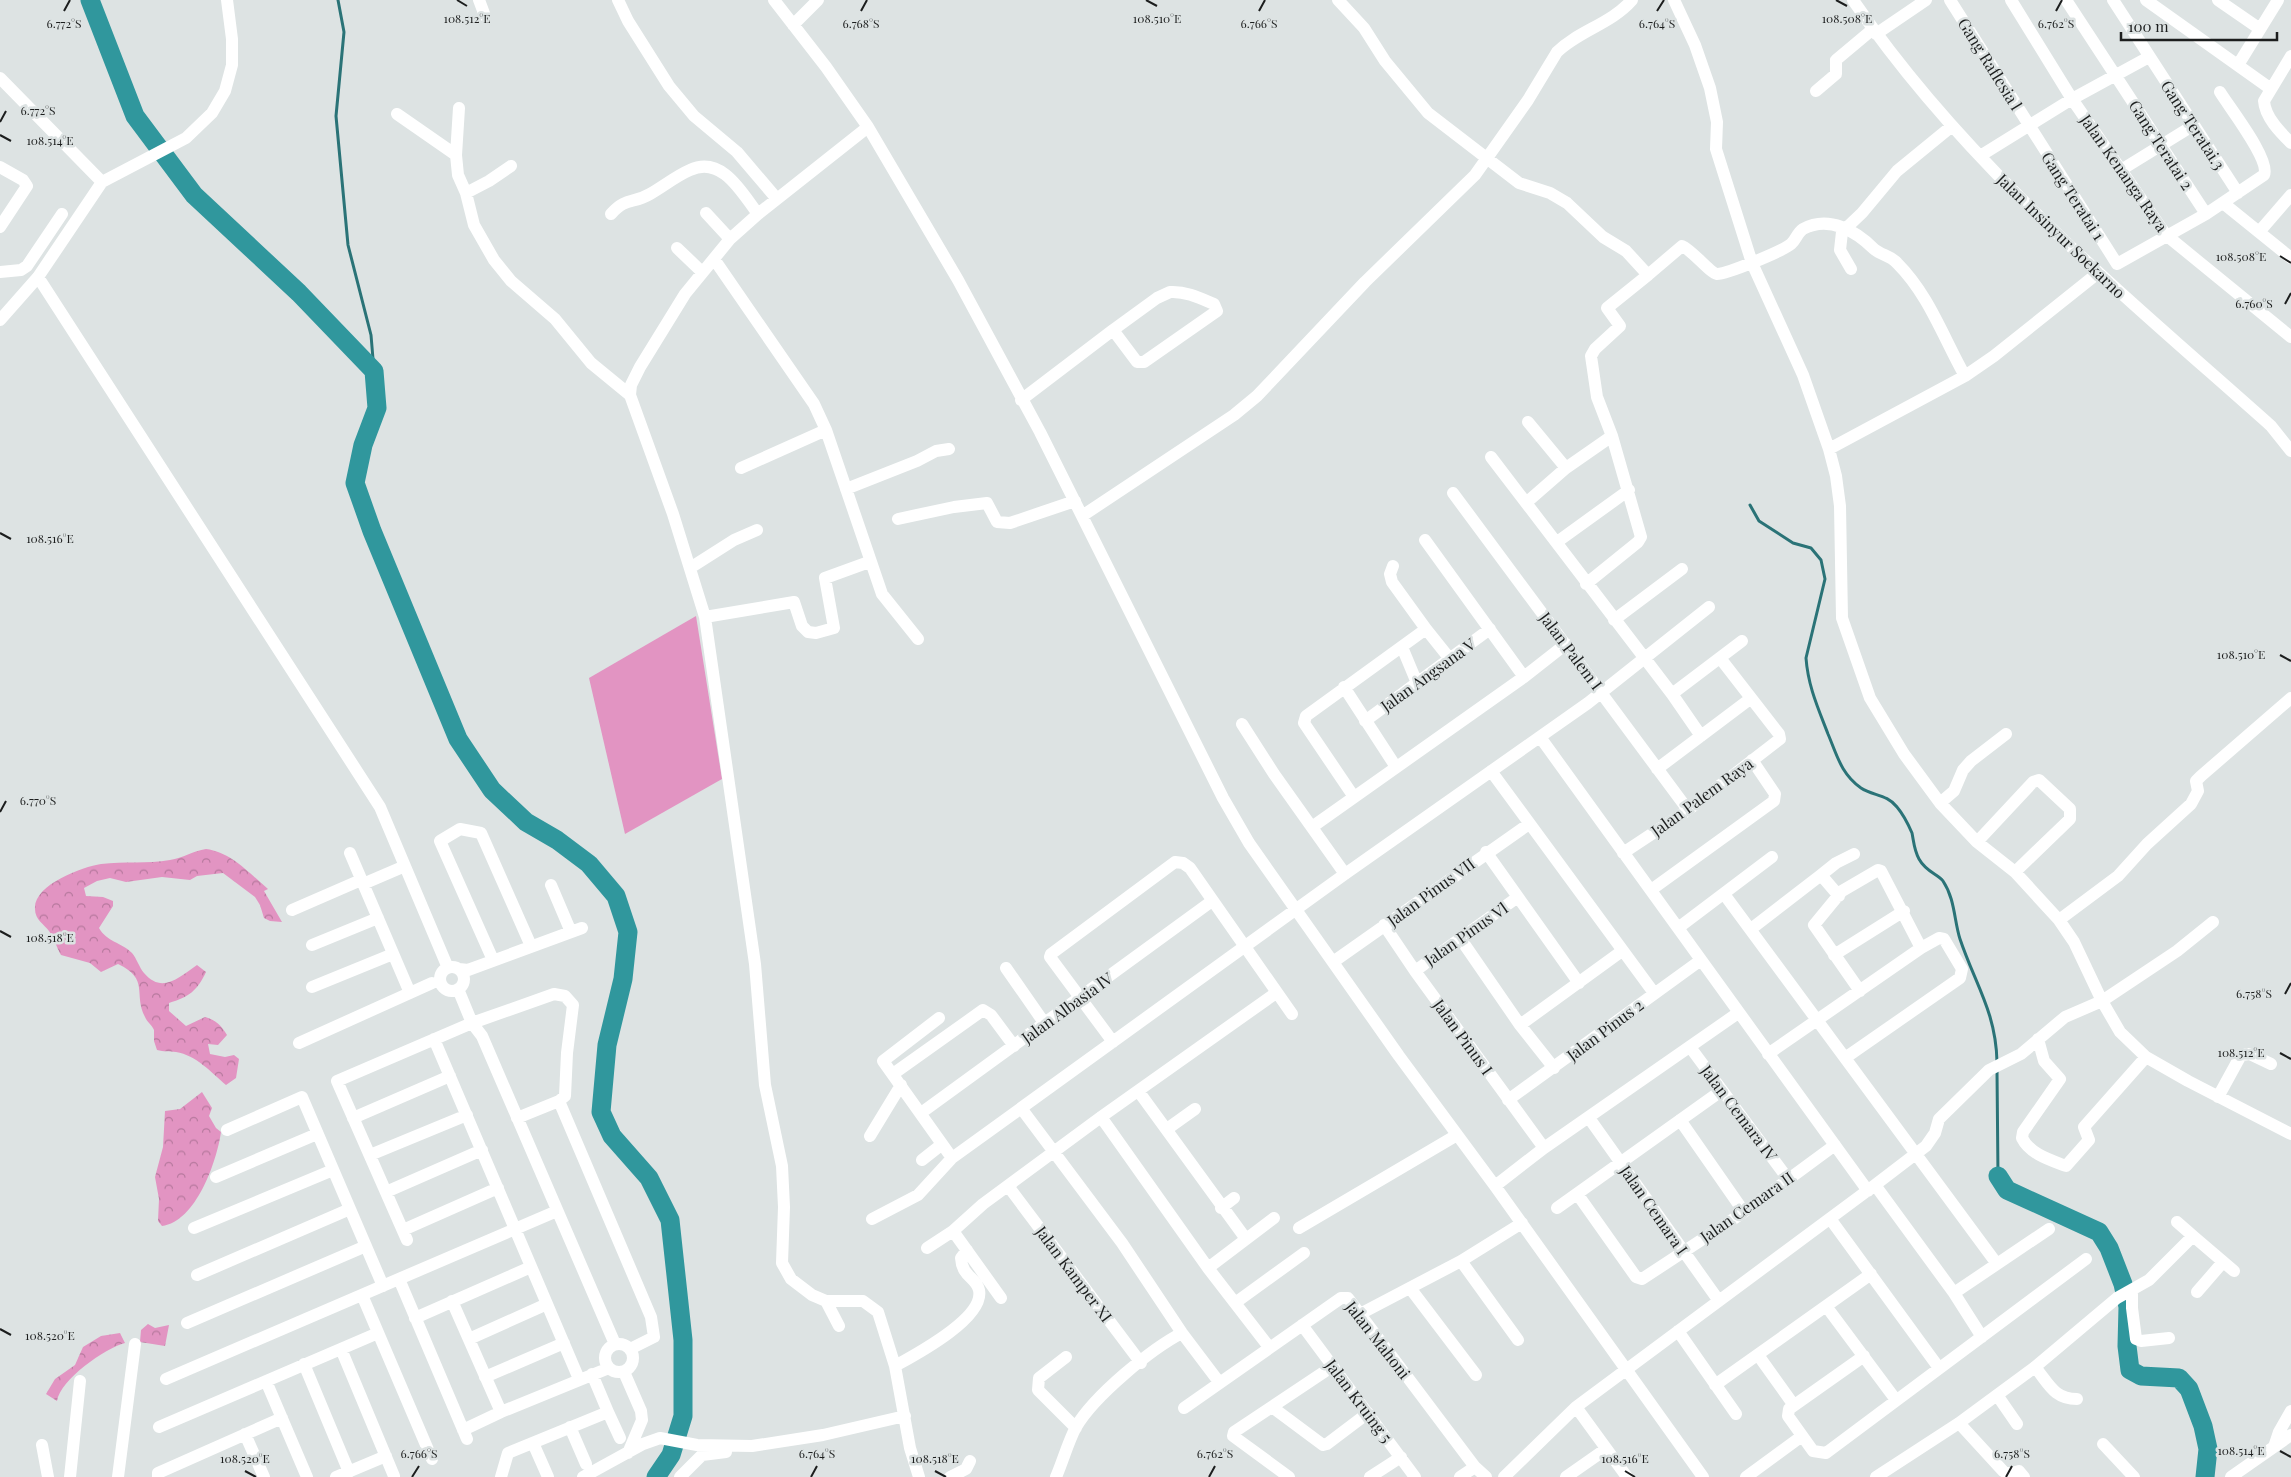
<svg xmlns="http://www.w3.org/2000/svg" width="2291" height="1477" viewBox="0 0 2291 1477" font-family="'Playfair Display',serif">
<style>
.forest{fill:url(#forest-crowns)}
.garden{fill:#e294c2}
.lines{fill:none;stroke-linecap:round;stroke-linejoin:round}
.stream{stroke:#2a7377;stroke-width:3}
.river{stroke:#30979d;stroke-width:19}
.minor{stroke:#fff;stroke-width:12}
.ticks{fill:none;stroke:#1c1e1e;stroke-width:2}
.labels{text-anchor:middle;stroke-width:5;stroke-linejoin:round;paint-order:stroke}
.street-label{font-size:16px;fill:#1c1e1e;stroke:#dde3e3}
.ticks-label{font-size:12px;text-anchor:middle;fill:#1c1e1e;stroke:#dde3e3;stroke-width:5;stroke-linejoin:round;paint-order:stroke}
</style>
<defs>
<pattern id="forest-crowns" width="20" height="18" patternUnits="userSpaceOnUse" patternTransform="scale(1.25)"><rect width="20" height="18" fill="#e294c2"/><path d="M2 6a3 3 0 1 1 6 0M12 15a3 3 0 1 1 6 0" fill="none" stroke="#b6789d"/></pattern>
</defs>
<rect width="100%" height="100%" fill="#dde3e3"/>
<path class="forest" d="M206,849C231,852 249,873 268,889L264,891L282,922L270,921L264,918L260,905L255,897L223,873L197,876L190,880L162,877L126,882L110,878L97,881L84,888L86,896L103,897L113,901V906L99,928C107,942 121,942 132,953C137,959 139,967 144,973C162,994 178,978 197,965L206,972C197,991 189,997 169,1003V1011L186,1026L205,1017C216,1020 221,1025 227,1035L218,1045L208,1044L210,1054L225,1057L234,1055L239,1059L236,1078L226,1085C212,1073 196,1055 176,1052C169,1051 164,1052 157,1050L154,1041V1030C152,1025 147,1022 145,1017C133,994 150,979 118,964L101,972L90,963L61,955C57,948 54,938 49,931C44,924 35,920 35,909C33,885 82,867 101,864C124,861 147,864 170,860C183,858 193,851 206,849Z
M202,1092L212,1108L209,1116L216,1128L221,1132C217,1161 196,1222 162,1226L158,1221L159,1199L155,1177L163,1147L165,1111L180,1109Z
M148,1324L155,1328L169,1325L165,1346L140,1342L141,1330Z
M120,1333L125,1343C105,1348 60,1380 57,1401L46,1394L55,1379L75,1365L83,1347L101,1336Z"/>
<path class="garden" d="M696,616L722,779L625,834L589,678Z"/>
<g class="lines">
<path class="stream" d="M338,0L344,32L336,116L348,245L371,335L374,371
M1750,505L1759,521L1793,543L1811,548L1821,560L1825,579L1806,658C1808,686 1818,708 1828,734C1837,755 1841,774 1861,788C1873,796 1887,794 1897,807C1902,813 1909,826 1912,833C1914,843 1914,850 1919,859C1926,872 1938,874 1943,881C1955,899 1954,920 1960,939C1975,984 1996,1012 1997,1062
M1997,1071L1998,1176"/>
<path class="river" d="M90,0L135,116L194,195L299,293L374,371L377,408L363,445L355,483L372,531L458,739L492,790L526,822L557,840L589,864L616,896L628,932L623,979L607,1045L601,1112L612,1136L649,1178L670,1220L683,1340V1416L671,1455L656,1477
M1998,1176L2007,1190L2099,1232L2109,1248L2123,1284L2128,1307L2127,1346L2130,1370L2141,1376L2179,1378L2189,1389L2203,1426L2208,1449L2205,1477"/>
<path class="minor" d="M479,0L485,16
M618,0L628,21L669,86L694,116L737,152L777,199
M774,0L826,67L868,127L958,280L1040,432L1223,798L1249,843L1399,1056L1495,1186L1703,1477
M1338,0L1364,28L1385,61L1428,113L1519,183L1550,193L1567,203L1603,237L1626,251L1648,275L1607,308L1620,326L1595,349L1591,356L1597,397L1612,436L1641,537L1638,542L1586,584
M1674,0L1695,45L1710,88L1717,122L1716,149L1752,263L1803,375L1829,449L1836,476L1840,506L1842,618L1870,698L1904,754L1940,803L1977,842L2015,872L2059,920L2074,942L2102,1001L2120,1032L2146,1057L2188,1081L2291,1134
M1853,0C1966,166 2123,294 2271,426L2291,451
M1950,0L2117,264L2206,214L2264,175C2271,160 2229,107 2220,92
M2011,0L2072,99L2166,235L2291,337
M2066,0L2206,214
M2113,0L2238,193
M2146,0L2271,89
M2218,0L2260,29
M793,25L818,0
M1876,34L1926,0
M2291,56L2264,101C2265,117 2280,132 2291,143
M2238,65L2278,0
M0,78L102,182
M1816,91L1836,74V60L1873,29
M459,108L456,155L458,175L466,193L474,225L494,260L511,281L555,319L591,363L630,395
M397,114L456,155
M868,127L758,214L730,239L685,294L640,367L631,385L630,395L673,514L705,617L755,964L765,1085L782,1166L784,1207L782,1263L791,1279L812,1295L826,1301H863L878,1312L895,1366L910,1448L919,1477
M1980,156L2072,99L2149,57
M0,167L23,180L27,186L0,227
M2121,170L2194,125
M466,193L489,181L511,166
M2223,203L2291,258
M706,213L730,239
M611,214C626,197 633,204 650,194C664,186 676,176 690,170C722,155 742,193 758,214
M2259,232L2291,195
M677,248L702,272
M714,259L814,404L826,430L882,594L918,639
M1851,269L1840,250L1842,232L1862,213L1897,171L1952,126
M0,272L21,270L27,266L62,214
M1648,275L1682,246C1692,250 1710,273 1717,274C1727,274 1783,251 1791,244C1796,240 1797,233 1803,229C1829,215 1856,231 1874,249C1881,255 1891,256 1897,263C1929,295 1943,337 1965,376
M38,277L380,807L448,968
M1170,292C1186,291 1200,298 1214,304L1217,311L1144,362H1137L1113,330L1157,298Z
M0,320L38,277L102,182L186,138L212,113L225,91L232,65V39L227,0
M1021,400L1113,330
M1528,422L1566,468
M1829,449L1965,376L1994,356L2098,273
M1491,457L1672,694L1701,736
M741,468L826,430
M846,489L917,461L936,451L949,449
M1453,493L1688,810
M1527,502L1566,468L1612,436
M1082,516L1234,415L1257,396L1365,282L1475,175L1528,100L1557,52C1578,31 1611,24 1632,0
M898,519L954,507L987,503L997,522L1010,523L1075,501
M1425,540L1524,677
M1557,542L1629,490
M1393,566L1390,574L1392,582L1426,629
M690,568L734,540L757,530
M705,617L794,602L802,626L808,632L816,633L834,628L825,578L869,562
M1614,620L1682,569
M1402,647L1417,683
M1344,687L1396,767
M1672,694L1742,641
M1365,721L1490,629
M1242,724L1274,774L1345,874
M1540,737L1868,1191
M1657,769L1750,699
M1491,771L1654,993
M1354,797L1304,723L1306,716L1426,629L1450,659
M1940,803L1954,791L1963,770L1971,761L2006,734
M1312,827L1524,677L1566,644
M1977,842L2033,782L2039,780L2070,809V819L2015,872
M1486,852L1579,983
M350,853L410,993
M1623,853L1688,810L1780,739L1779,734L1720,658
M1821,875L1836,863L1854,854
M363,884L405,866
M551,885L571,932
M1651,890L1774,801L1775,794L1752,760
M1724,894L1997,1264
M292,910L361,880
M2059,920L2118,876L2147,844L2191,804L2198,791L2196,781L2201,776L2291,698
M1384,925L1415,971L1544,1148
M1678,928L1772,857
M1751,929L1821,875L1839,896
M1460,938L1520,1025L1554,1068
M312,945L378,918
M1834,955L1904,911
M493,960L440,841L460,829L481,833L531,946
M1333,962L1529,824
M440 979a12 12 0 1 1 24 0a12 12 0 1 1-24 0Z
M1006,968L1045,1024
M459,969L468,970L582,928
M1415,971L1518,897
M312,987L393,954
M458,989L472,1023L482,1036L615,1344
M1860,991L1814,925L1842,891L1878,870L1881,871L1921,948
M939,1018L883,1061L952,1158
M1520,1025L1622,951
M434,1039L579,1379
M2038,1039L2044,1061L2060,1079L2023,1132L2022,1138C2030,1154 2050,1160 2066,1166L2089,1140L2084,1127L2146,1057
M1113,1042L1050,957L1051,954L1175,862L1183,863L1190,868L1292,1014
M299,1043L432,983
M1690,1047L1788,1179
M1768,1054L1921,948L1939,938L1944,939L1962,969L1960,978L1845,1058
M893,1074L983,1010L991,1015L1014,1046
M1139,1092L1246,1239
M2218,1097L2241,1055L2250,1054L2271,1064
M1508,1100L1701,960
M559,1101L651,1317L654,1337L630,1349
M1021,1108L1122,1243L1182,1333L1219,1382
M921,1113L1212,901
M1101,1117L1208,1268L1269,1347
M353,1118L450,1076
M1589,1118L1719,1301
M1680,1120L1744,1212
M1167,1129L1195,1109
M227,1130L302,1097L383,1286
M870,1136L901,1085
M370,1155L467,1115
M922,1160L941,1145
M216,1177L317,1134
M1875,1185L1926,1146L1935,1133L1939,1119L1989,1070L2021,1054L2065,1017L2102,1001L2177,951L2213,922
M1008,1186L1141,1363
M1495,1186L1544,1148L1738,1013
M386,1192L482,1150
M1578,1195L1636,1277L1642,1279L1744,1212L1835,1145
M1221,1208L1234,1198
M1557,1208L1721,1091
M872,1219L918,1195L952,1158L1345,874L1588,703L1709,607
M1831,1220L1939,1368
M2177,1222L2193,1236
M194,1228L333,1170
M1299,1228L1457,1135
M403,1230L498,1188
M953,1231L1001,1298
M407,1240L337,1081L472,1023L554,994L565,996L573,1005L567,1053L565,1096L559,1101L517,1118
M927,1248L953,1231L983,1204L1101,1117L1276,993
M1461,1261L1518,1340
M1208,1268L1274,1218
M197,1275L350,1209
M399,1279L467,1439
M1410,1288L1476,1375
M2132,1290V1308L2136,1339L2141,1341L2169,1338
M2197,1292L2223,1262
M1954,1293L2049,1229
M362,1295L432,1459
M452,1301L501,1412L609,1368
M826,1301L839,1326
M1235,1303L1304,1253
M1826,1306L1896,1400
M1360,1314L1461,1261L1522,1223
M415,1318L531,1267
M187,1323L366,1246
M1302,1325L1415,1477
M1678,1331L1736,1414
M469,1339L547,1304
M605 1358a14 14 0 1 1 28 0a14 14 0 1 1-28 0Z
M341,1349L394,1476
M1758,1355L1793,1404
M1864,1356L1789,1409L1788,1416L1813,1451L1826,1453L2086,1259
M1066,1357L1039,1378L1038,1390L1076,1428
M304,1364L349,1472
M895,1366C915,1355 985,1318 979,1290C976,1277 962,1277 961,1258L967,1250
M2035,1367C2049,1384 2054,1399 2077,1399
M624,1372L641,1411L642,1420L628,1453
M485,1377L564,1343
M166,1379L557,1211
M266,1381L307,1477
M1715,1385L1871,1274
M1997,1395L2017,1424
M1272,1407L1323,1445L1327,1444L1368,1413
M1576,1407L1627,1477
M1184,1408L1341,1298H1348L1475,1467
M608,1412L620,1438
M1959,1423L2003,1471L2009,1474L2019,1471L2024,1477
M159,1427L378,1333
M570,1427L586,1464
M463,1430L501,1412
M245,1434L264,1477
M533,1443L548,1477
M2103,1444L2134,1477
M42,1445L48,1477
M2274,1447L2279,1432L2291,1411
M70,1477L80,1381
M118,1477L135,1344
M158,1477V1473L282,1418
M336,1477L386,1456
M501,1477L508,1453L608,1412L592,1374
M583,1477L643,1444L660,1438L697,1445L752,1446L823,1435L905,1416
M680,1477L702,1455L726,1452
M950,1477L966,1469L970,1461
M1056,1477C1063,1461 1068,1442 1076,1427C1094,1396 1151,1349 1182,1333
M1289,1477L1233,1436L1234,1432L1333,1366
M1370,1477L1401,1457
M1460,1477L1475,1467L1486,1477
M1504,1477L1576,1407L1875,1185L1954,1293L1982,1337
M1566,1477L1606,1449
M1746,1477L1802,1436
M1876,1477L1959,1423L2035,1367L2117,1298L2149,1280L2193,1236L2234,1271
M2231,1477L2291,1435"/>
</g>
<path class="ticks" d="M457,0L467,6M1146,0L1157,6M1836,0L1847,6M64,11L70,0M861,11L867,0M1259,11L1265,0M1657,11L1664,0M2056,11L2062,0M0,122L6,111M0,135L11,141M2280,256L2291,263M2285,304L2291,293M0,533L11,539M2280,655L2291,661M0,812L6,801M0,931L11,937M2285,994L2291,983M2280,1053L2291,1059M0,1329L11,1335M2280,1451L2291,1457M245,1471L256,1477M935,1471L946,1477M1625,1471L1635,1477M412,1477L419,1466M811,1477L817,1466M1209,1477L1215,1466M2006,1477L2012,1466"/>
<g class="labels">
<g class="street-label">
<text transform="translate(1990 64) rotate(58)" y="6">Gang Raflesia l</text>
<text transform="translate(2193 125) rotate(57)" y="6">Gang Teratai.3</text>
<text transform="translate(2161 145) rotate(57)" y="6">Gang Teratai 2</text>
<text transform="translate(2124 173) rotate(55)" y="6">Jalan Kenanga Raya</text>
<text transform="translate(2073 196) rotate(57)" y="6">Gang Teratai 1</text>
<text transform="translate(2061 236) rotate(44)" y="6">Jalan Insinyur Soekarno</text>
<text transform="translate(1571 651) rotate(53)" y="6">Jalan Palem I</text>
<text transform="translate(1428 675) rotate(-36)" y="6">Jalan Angsana V</text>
<text transform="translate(1702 797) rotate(-36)" y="6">Jalan Palem Raya</text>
<text transform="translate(1431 892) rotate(-36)" y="6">Jalan Pinus VII</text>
<text transform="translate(1466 934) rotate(-35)" y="6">Jalan Pinus Vl</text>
<text transform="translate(1067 1008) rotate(-36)" y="6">Jalan Albasia lV</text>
<text transform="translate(1605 1030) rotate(-37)" y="6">Jalan Pinus 2</text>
<text transform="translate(1463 1037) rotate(54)" y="6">Jalan Pinus I</text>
<text transform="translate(1739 1113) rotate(53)" y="6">Jalan Cemara IV</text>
<text transform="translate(1747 1207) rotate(-35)" y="6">Jalan Cemara II</text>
<text transform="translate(1654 1210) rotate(55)" y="6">Jalan Cemara I</text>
<text transform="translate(1074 1274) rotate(53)" y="6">Jalan Kamper XI</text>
<text transform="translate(1378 1340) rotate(52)" y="6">Jalan Mahoni</text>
<text transform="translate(1359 1401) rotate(53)" y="6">Jalan Kruing 5</text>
</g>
</g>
<g class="ticks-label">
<text x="1157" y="23">108.510°E</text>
<text x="467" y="23">108.512°E</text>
<text x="1847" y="23">108.508°E</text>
<text x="64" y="28">6.772°S</text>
<text x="861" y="28">6.768°S</text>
<text x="1259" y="28">6.766°S</text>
<text x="1657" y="28">6.764°S</text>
<text x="2056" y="28">6.762°S</text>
<text x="38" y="115">6.772°S</text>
<text x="50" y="145">108.514°E</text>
<text x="2241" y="261">108.508°E</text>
<text x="2254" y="308">6.760°S</text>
<text x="50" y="543">108.516°E</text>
<text x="2241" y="659">108.510°E</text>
<text x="38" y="805">6.770°S</text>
<text x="50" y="942">108.518°E</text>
<text x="2254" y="998">6.758°S</text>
<text x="2241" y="1057">108.512°E</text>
<text x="50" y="1340">108.520°E</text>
<text x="2241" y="1455">108.514°E</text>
<text x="419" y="1458">6.766°S</text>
<text x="817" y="1458">6.764°S</text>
<text x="1215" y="1458">6.762°S</text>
<text x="2012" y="1458">6.758°S</text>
<text x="245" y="1463">108.520°E</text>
<text x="935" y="1463">108.518°E</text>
<text x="1625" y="1463">108.516°E</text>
</g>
<path d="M2121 32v8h156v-8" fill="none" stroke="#1c1e1e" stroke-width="2.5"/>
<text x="2128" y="32" font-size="15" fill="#1c1e1e" stroke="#dde3e3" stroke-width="4" paint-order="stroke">100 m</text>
</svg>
